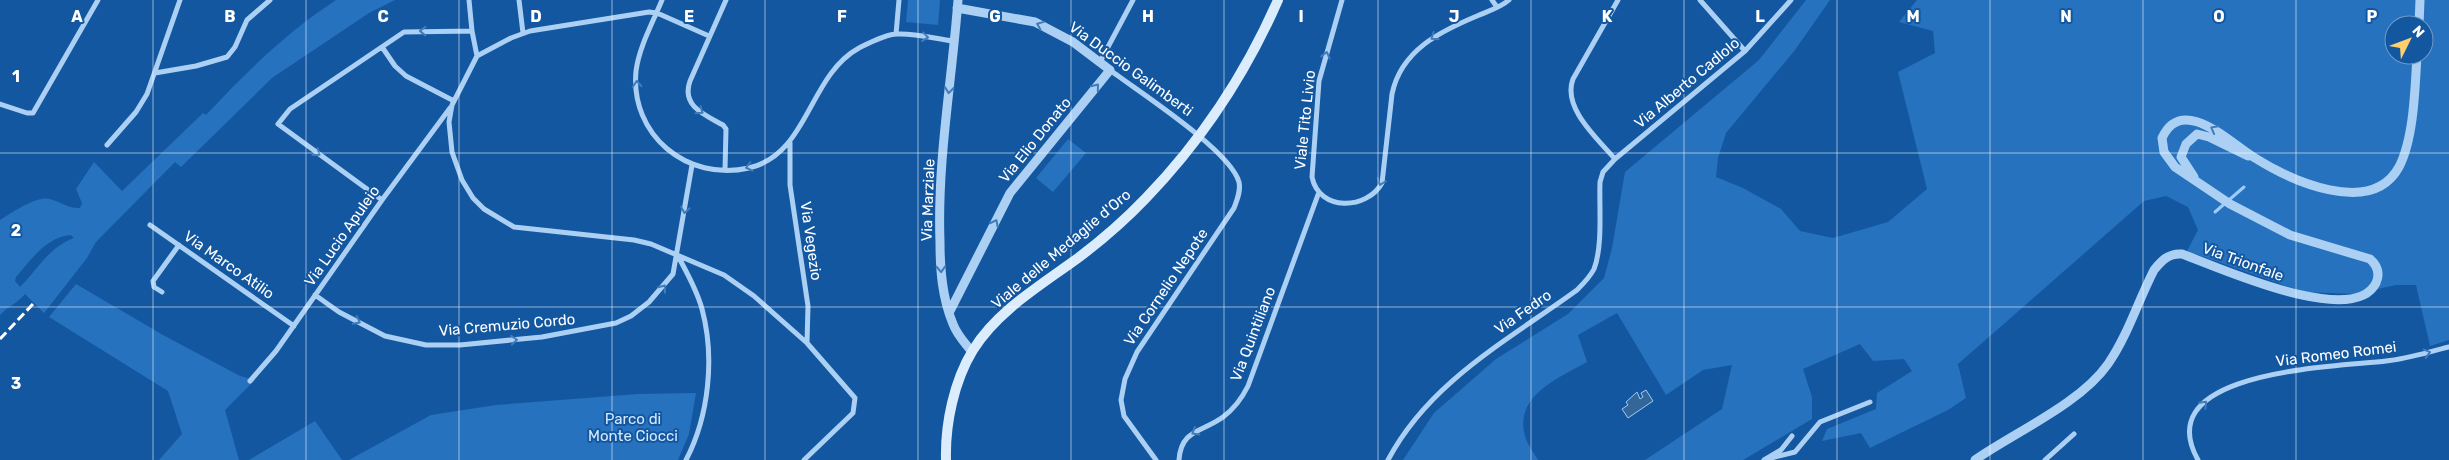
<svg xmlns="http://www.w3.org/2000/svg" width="2449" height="460" viewBox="0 0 2449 460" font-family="Rubik,sans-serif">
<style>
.green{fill:#2672be;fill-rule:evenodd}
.water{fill:#35669a;stroke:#9dccf7}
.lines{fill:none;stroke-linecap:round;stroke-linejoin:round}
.stream{stroke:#9dccf7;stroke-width:3}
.minor{stroke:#abd0f4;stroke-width:5}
.tertiary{stroke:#abd0f4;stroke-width:9}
.secondary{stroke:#dbecfd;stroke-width:10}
.rail{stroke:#fff;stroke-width:3;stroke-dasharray:9 4;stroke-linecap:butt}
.oneway{stroke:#417bb9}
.grid{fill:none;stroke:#fff;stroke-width:1;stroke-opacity:0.55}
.labels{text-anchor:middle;stroke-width:4;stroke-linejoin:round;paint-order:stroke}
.street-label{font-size:15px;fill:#fff;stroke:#1357a0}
.park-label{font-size:15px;fill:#d4e9fe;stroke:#1357a0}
.grid-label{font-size:16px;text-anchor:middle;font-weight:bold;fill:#fff;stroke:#1357a0;stroke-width:4;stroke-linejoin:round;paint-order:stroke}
</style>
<rect width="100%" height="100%" fill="#1357a0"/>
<path class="green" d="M336,0H395L369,13L272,78L181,167L175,162L96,242L87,258L44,313L25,294C18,303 8,306 0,315V220C11,213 37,195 50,199C60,202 70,209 80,208L82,203L76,189L94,162L122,191L203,113L206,115C245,73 287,32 336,0ZM71,235L74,238C49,247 38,269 20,287L15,281L16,277C32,259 46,237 71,235Z
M908,0H940L938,25L906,22Z
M1806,0H1830L1795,50L1726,133L1718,158L1716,177L1743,188L1781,209L1800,231L1833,238L1888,222L1927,189L1898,72L1935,53L1933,31L1899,22L1917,0H2449V340L2430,346L2416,285H2396L2355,294L2304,292L2187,251L2198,230L2188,207L2166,196L2144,201L1958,364L1966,398L1948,410L1870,448L1861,433L1822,441L1827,429L1876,409L1877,393L1912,371L1904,359L1873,361L1860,344L1803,369L1812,397V419L1743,460H1645L1722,409L1732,365L1703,370L1666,395L1617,313L1578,335L1587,362C1559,378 1514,395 1525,436C1527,444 1534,453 1538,460H1403L1434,413L1496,359L1568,314L1604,278L1612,248L1625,172L1759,60ZM2394,25H2424V55H2394Z
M1068,139L1086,153L1053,192L1036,178Z
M76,284L163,335L240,376L255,380L225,410L239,460H159L182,434L168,391L49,317Z
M696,393L689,434L678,460H349L431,415L496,405L638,394Z
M315,421L342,460H249Z"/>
<path class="water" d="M1646,390L1653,401L1628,418L1622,409L1628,405L1626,402L1637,392L1640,399L1643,397L1641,393Z"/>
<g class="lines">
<path class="stream" d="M2215,212L2244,187"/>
<path class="minor" d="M469,0L472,31L477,56
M519,0L523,33
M662,0C653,22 639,47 636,71C630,135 687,182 749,168C809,154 808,76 859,48C869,43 886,34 897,34C916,33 936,39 954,41
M1342,0L1319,81L1312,177C1319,212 1367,210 1382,183L1392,94C1401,50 1441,31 1477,16C1488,11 1500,8 1509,0
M1492,0L1497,7
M1700,0L1745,51
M896,34L899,0
M709,36L657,13L649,12L530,31L511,38L477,56L452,105L449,122L452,152L462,180L473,198L484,209L514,227L634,240L651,244L724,275L754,296L807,343L855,398L853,413L804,460
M382,47L395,66L406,76L454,101
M1100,62L1133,0
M1110,70C1139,92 1230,150 1239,182C1241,191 1237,200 1234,208L1137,352L1125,379L1121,400L1124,416L1156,460
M155,73L196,66L227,57L235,47L247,20L270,0
M0,104L27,113H33L98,0
M790,142V185L808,306L807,343
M107,145L136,112L147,94L180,0
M1615,159C1598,139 1562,108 1573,79L1618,0
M725,170L726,129L723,125C705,115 681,106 690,81L726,0
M382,200L278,124L290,109L404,32L472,31
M150,225L294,326
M678,256C687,273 697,290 702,309C715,357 709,416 686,460
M162,292L154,287L153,281L179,245
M315,295L339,312L385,336L426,345H460L542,337L616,323L631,316L649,302L673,274L692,165
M250,381L276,351L382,200L450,108
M1767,459L1795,452L1820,422L1870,402
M1179,460C1181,429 1203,432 1223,417C1234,409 1242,398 1248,386L1319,192
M1388,460C1429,382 1508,340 1577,290C1583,284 1590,277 1594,269C1603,246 1599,207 1600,182L1603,172L1615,159L1745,51L1791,0
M1764,460L1781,450L1792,436
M2045,460L2074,434
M2198,460C2147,369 2339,367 2386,361C2407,359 2428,352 2449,347"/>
<path class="tertiary" d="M958,0C952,81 937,161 940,242C940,270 942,298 953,324C957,335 965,343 972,352
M2419,25L2420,0
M2194,177L2181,157L2186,144L2197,134L2209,137L2248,156
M949,313L1010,193L1110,70L1073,42L1035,22L957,8
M1975,460C2015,432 2080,404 2108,364C2128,335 2138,301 2154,270C2162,260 2169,253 2182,254C2218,267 2353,329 2376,283C2380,274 2378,266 2370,259L2290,235L2230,204L2175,167L2164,152L2162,138C2183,93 2232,145 2255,158C2290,180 2371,218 2399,167C2414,138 2415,88 2417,55"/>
<path class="secondary" d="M946,460C945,424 954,381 973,350C997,311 1041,285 1078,258C1102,240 1125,220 1146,198C1202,140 1246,73 1278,0"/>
<path class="rail" d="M0,339L33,304"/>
</g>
<defs><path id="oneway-chevron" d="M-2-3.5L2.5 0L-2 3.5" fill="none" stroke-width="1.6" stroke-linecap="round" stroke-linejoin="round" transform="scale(1.25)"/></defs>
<g class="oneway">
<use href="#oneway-chevron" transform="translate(1040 25) rotate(-158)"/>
<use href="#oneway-chevron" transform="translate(423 31) rotate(-178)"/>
<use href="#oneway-chevron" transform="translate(925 37) rotate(7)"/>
<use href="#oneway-chevron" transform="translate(1434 37) rotate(145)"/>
<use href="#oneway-chevron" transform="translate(1326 55) rotate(-76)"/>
<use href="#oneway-chevron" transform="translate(637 84) rotate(-93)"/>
<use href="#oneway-chevron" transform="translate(1096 87) rotate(-51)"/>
<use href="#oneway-chevron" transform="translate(949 90) rotate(96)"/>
<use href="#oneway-chevron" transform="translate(700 111) rotate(35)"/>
<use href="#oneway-chevron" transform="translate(2214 129) rotate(-152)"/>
<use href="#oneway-chevron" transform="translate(317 153) rotate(36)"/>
<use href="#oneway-chevron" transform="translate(749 167) rotate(166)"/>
<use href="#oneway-chevron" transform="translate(1381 182) rotate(111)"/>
<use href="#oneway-chevron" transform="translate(685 210) rotate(99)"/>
<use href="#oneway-chevron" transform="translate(995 223) rotate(-63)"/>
<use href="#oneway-chevron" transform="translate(941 269) rotate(87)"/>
<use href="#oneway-chevron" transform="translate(663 288) rotate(-52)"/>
<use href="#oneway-chevron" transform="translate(357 321) rotate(27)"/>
<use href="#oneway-chevron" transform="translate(514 340) rotate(-5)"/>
<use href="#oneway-chevron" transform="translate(2427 353) rotate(-15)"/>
<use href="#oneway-chevron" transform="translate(2204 404) rotate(-46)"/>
<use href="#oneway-chevron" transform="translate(1195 432) rotate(149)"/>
</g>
<path class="grid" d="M153,0V460M306,0V460M459,0V460M612,0V460M765,0V460M918,0V460M1071,0V460M1224,0V460M1378,0V460M1531,0V460M1684,0V460M1837,0V460M1990,0V460M2143,0V460M2296,0V460M0,153H2449M0,307H2449"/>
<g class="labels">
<g class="street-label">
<text transform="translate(1131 69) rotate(36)" y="5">Via Duccio Galimberti</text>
<text transform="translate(1687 83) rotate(-40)" y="5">Via Alberto Cadlolo</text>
<text transform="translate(1305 120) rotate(-84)" y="5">Viale Tito Livio</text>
<text transform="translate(1035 140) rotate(-51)" y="5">Via Elio Donato</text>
<text transform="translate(928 200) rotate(-88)" y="5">Via Marziale</text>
<text transform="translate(342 236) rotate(-55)" y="5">Via Lucio Apuleio</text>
<text transform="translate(811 241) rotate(82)" y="5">Via Vegezio</text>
<text transform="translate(1061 249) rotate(-40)" y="5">Viale delle Medaglie d'Oro</text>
<text transform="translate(2243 262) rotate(20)" y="5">Via Trionfale</text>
<text transform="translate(229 265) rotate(35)" y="5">Via Marco Atilio</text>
<text transform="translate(1166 287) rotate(-56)" y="5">Via Cornelio Nepote</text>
<text transform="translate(1523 312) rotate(-35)" y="5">Via Fedro</text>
<text transform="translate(507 325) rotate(-5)" y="5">Via Cremuzio Cordo</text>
<text transform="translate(1253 334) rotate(-69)" y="5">Via Quintiliano</text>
<text transform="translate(2336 354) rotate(-7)" y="5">Via Romeo Romei</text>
</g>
<g class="park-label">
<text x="633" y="424">Parco di<tspan x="633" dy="17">Monte Ciocci</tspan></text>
</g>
</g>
<g class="grid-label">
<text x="77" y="22">A</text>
<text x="230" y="22">B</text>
<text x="383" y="22">C</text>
<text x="536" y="22">D</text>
<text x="689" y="22">E</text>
<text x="842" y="22">F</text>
<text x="995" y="22">G</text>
<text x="1148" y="22">H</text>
<text x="1301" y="22">I</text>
<text x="1454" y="22">J</text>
<text x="1607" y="22">K</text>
<text x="1760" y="22">L</text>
<text x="1913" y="22">M</text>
<text x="2066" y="22">N</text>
<text x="2219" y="22">O</text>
<text x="2372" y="22">P</text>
<text x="16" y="82">1</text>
<text x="16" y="236">2</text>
<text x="16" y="389">3</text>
</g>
<g transform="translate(2409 40) rotate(48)"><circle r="24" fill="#1357a0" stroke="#719ac6"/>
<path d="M0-4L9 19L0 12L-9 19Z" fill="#ffce6f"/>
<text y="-8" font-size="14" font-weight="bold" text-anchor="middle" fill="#ffffff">N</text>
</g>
</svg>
